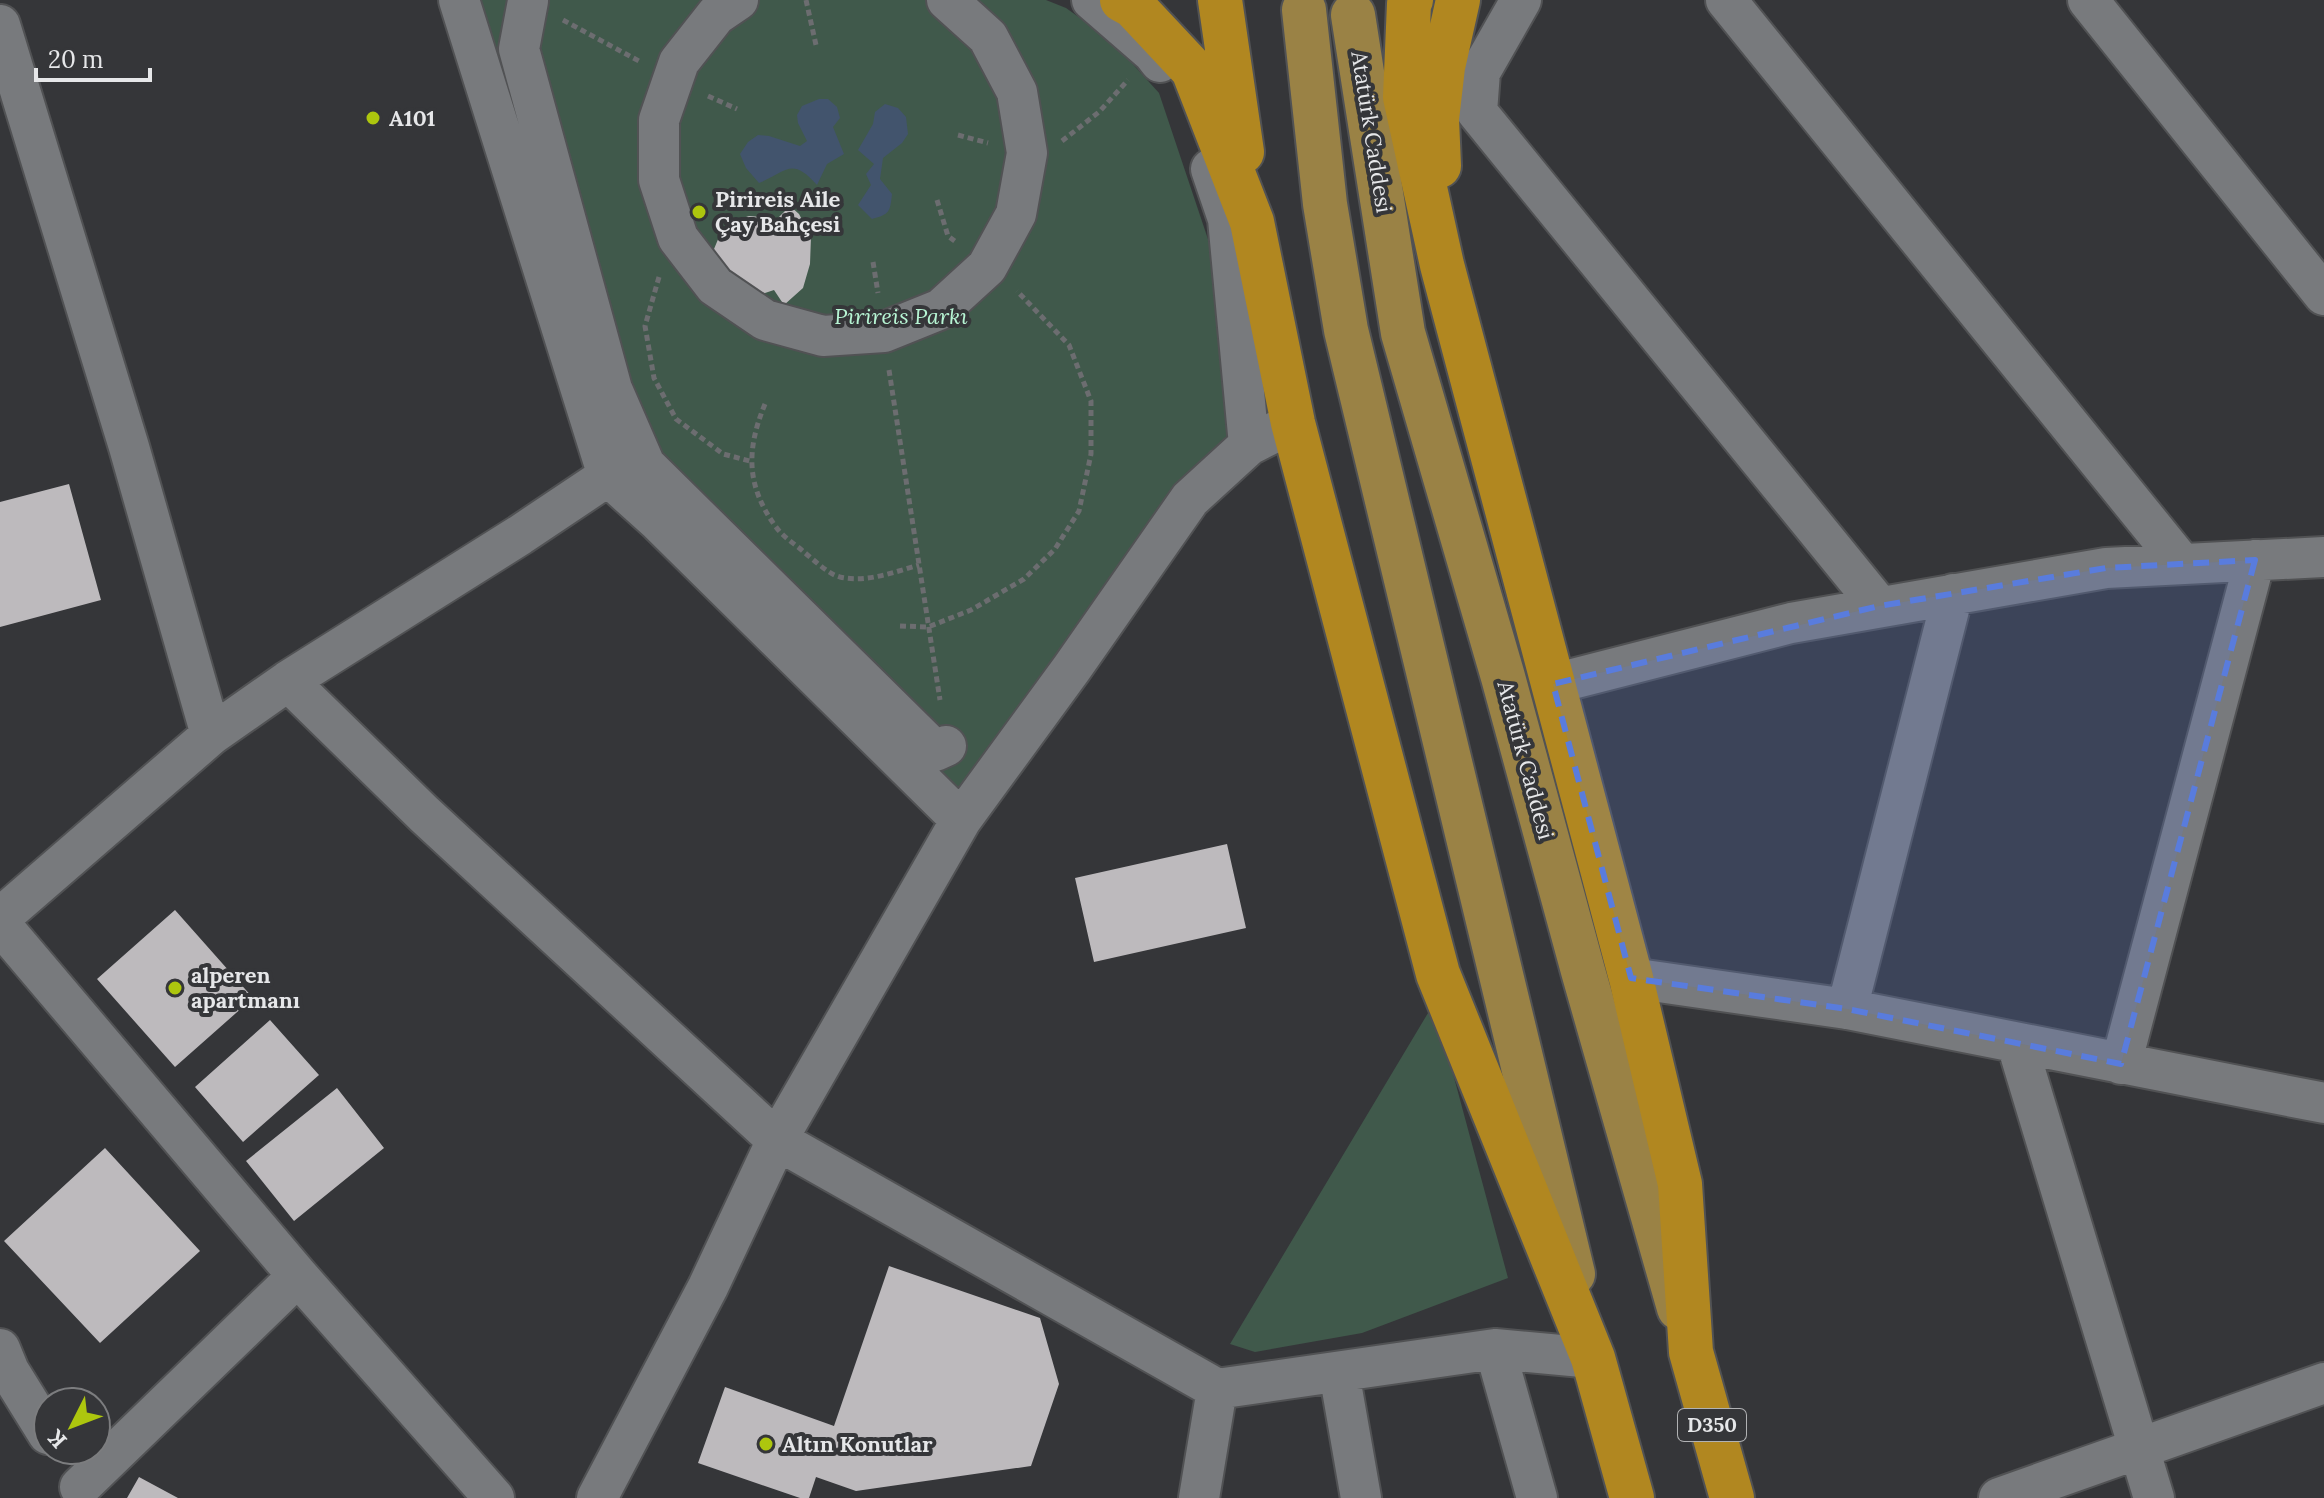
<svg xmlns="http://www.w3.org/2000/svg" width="2324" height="1498" viewBox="0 0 2324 1498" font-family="Lora,serif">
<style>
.green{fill:#40594b}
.water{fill:#42546d}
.building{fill:#bdbabd}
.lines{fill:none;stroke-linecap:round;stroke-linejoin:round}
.minor-casing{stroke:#515254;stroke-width:44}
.major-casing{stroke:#515254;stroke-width:48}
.highway-casing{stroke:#515254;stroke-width:48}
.path{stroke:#6c6d70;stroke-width:5;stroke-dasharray:6 4;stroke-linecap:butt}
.minor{stroke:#787a7d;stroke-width:40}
.major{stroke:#9a8245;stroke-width:44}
.highway{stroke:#b18720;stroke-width:44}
.marked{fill:#597cdd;fill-opacity:0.2;stroke:#597cdd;stroke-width:6;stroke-dasharray:16 10;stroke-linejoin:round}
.poi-dot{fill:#adc60e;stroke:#353639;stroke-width:3}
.labels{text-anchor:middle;stroke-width:8;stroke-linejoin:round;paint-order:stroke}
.shield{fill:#353639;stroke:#b1b2b4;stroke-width:2}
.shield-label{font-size:20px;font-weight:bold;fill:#e6e7e9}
.poi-label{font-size:22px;font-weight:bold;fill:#e6e7e9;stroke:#353639;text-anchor:start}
.street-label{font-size:22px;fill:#e6e7e9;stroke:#353639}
.park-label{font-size:22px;font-style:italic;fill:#b7f5d4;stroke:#353639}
</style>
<rect width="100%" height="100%" fill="#353639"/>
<path class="green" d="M469,0H1046L1066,8L1111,40L1159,93L1216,263L1257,399L961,820L659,522Z
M1434,1003L1508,1278L1362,1333L1255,1352L1230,1344Z"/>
<path class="water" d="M819,99H828L837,107L840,118L833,127L844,154L827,164L817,185C791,156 787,172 759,183L746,168L740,154L748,142L758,135L769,136L800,146L807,141L798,123L797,115L802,106Z
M885,104L898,108L906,117L908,134L902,143L883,158L880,179L892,194C890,212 890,214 872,219L858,205L871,185L866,174L874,164L858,150L873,124L875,112Z"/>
<path class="building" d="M790,206L799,214L811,237L810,264L803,288L784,305L774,290L762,294L715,262L714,249L719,237L726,227L737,220L749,216L762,217L774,222Z
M69,484L101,600L0,627V502Z
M1227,844L1246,928L1094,962L1075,878Z
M175,910L253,998L175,1067L97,979Z
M270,1020L319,1075L243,1142L195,1087Z
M337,1088L384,1148L294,1221L246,1161Z
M105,1148L200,1251L100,1343L4,1241Z
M889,1266L1040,1318L1059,1384L1031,1466L856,1491L816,1477L809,1498H800L698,1463L725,1387L834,1426Z
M139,1477L178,1498H127Z"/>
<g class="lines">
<g class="minor-casing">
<path id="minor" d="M459,0L608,476L659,522L961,820
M738,0L716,15L679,62L659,120V180L678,238L715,286L765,320L823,336L884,332L941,309L987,267L1016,214L1027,153L1017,92L988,37L947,0
M1092,0L1153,53L1160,62
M1521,0L1480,72L1477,112L1879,606
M1726,0L2182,564
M2088,0L2324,295
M528,1L519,49L612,389L645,465L935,751L946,746
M0,25L129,447L211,735
M1211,169L1228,219L1249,445
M288,681L424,814L777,1140L1217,1389L1495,1349L1593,1358
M1553,684L1791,623L2106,568L2324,557
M0,918L211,735L288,681L520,535L608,476
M0,924L298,1276L494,1498
M1631,978L1847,1009L2324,1103
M1847,1009L1953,594
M2017,1044L2154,1498
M2121,1064L2255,560
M0,1349L9,1371L48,1434
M1495,1349L1537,1498
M1339,1372L1361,1498
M80,1487L298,1276
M597,1498L708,1287L777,1140L961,820L1072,668L1190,499L1249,445L1293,423
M1199,1498L1217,1389
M1999,1498L2324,1383"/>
</g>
<g class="major-casing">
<path id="major" d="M1304,10L1325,204L1346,330L1573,1274
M1353,15L1403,333L1503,677L1583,971L1679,1308"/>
</g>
<g class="highway-casing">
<path id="highway" d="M1122,0L1133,6L1193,70L1252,222L1293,423L1438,974L1593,1358L1632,1498
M1220,0L1242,152
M1411,0L1409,4L1405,97L1442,265L1631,978L1680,1184L1691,1352L1732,1498
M1439,166L1437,119L1443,67L1458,0"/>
</g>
<path class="path" d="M806,0L816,45
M563,20L639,61
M708,96L737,109
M958,135L988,143
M1062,141L1099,112L1128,80
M937,200L948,236L956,242
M873,262L878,293
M659,277L645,326L654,378L676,419L723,454L750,461
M889,370L940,700
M765,404C746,450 746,486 776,527C783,537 795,544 804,552C814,560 828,574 840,577C867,583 894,572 919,565
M900,626L928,627L971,610L1024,579L1055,549L1079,511L1091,454V401L1069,345L1017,291"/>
<use href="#minor" class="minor"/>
<use href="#major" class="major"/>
<use href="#highway" class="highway"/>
</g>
<path class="marked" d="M2255,560L2121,1064L1847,1009L1631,978L1553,684L1879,606L2106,568Z"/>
<g class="poi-dot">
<circle cx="373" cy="118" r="8"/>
<circle cx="699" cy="212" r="8"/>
<circle cx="175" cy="988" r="8"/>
<circle cx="766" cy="1444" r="8"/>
</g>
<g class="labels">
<rect class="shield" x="1678" y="1409" width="68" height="32" rx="6"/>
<g class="shield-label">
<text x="1712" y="1432">D350</text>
</g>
<g class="poi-label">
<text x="389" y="126">A101</text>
<text x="715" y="207">Pirireis Aile<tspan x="715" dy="25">Çay Bahçesi</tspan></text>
<text x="191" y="983">alperen<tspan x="191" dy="25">apartmanı</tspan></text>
<text x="782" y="1452">Altın Konutlar</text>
</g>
<g class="street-label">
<text transform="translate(1372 132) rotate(81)" y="8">Atatürk Caddesi</text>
<text transform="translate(1526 760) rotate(75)" y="8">Atatürk Caddesi</text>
</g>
<g class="park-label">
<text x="901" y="324">Pirireis Parkı</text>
</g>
</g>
<g transform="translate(72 1426) rotate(228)"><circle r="38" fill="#353639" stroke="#7c7d7f" stroke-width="2"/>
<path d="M0-6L14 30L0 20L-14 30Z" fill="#adc60e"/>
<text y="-12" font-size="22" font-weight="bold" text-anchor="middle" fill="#e6e7e9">K</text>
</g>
<path d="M36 68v12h114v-12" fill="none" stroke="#e6e7e9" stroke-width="4"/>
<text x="48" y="68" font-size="24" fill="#e6e7e9" stroke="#353639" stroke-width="6" paint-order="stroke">20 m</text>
</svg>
